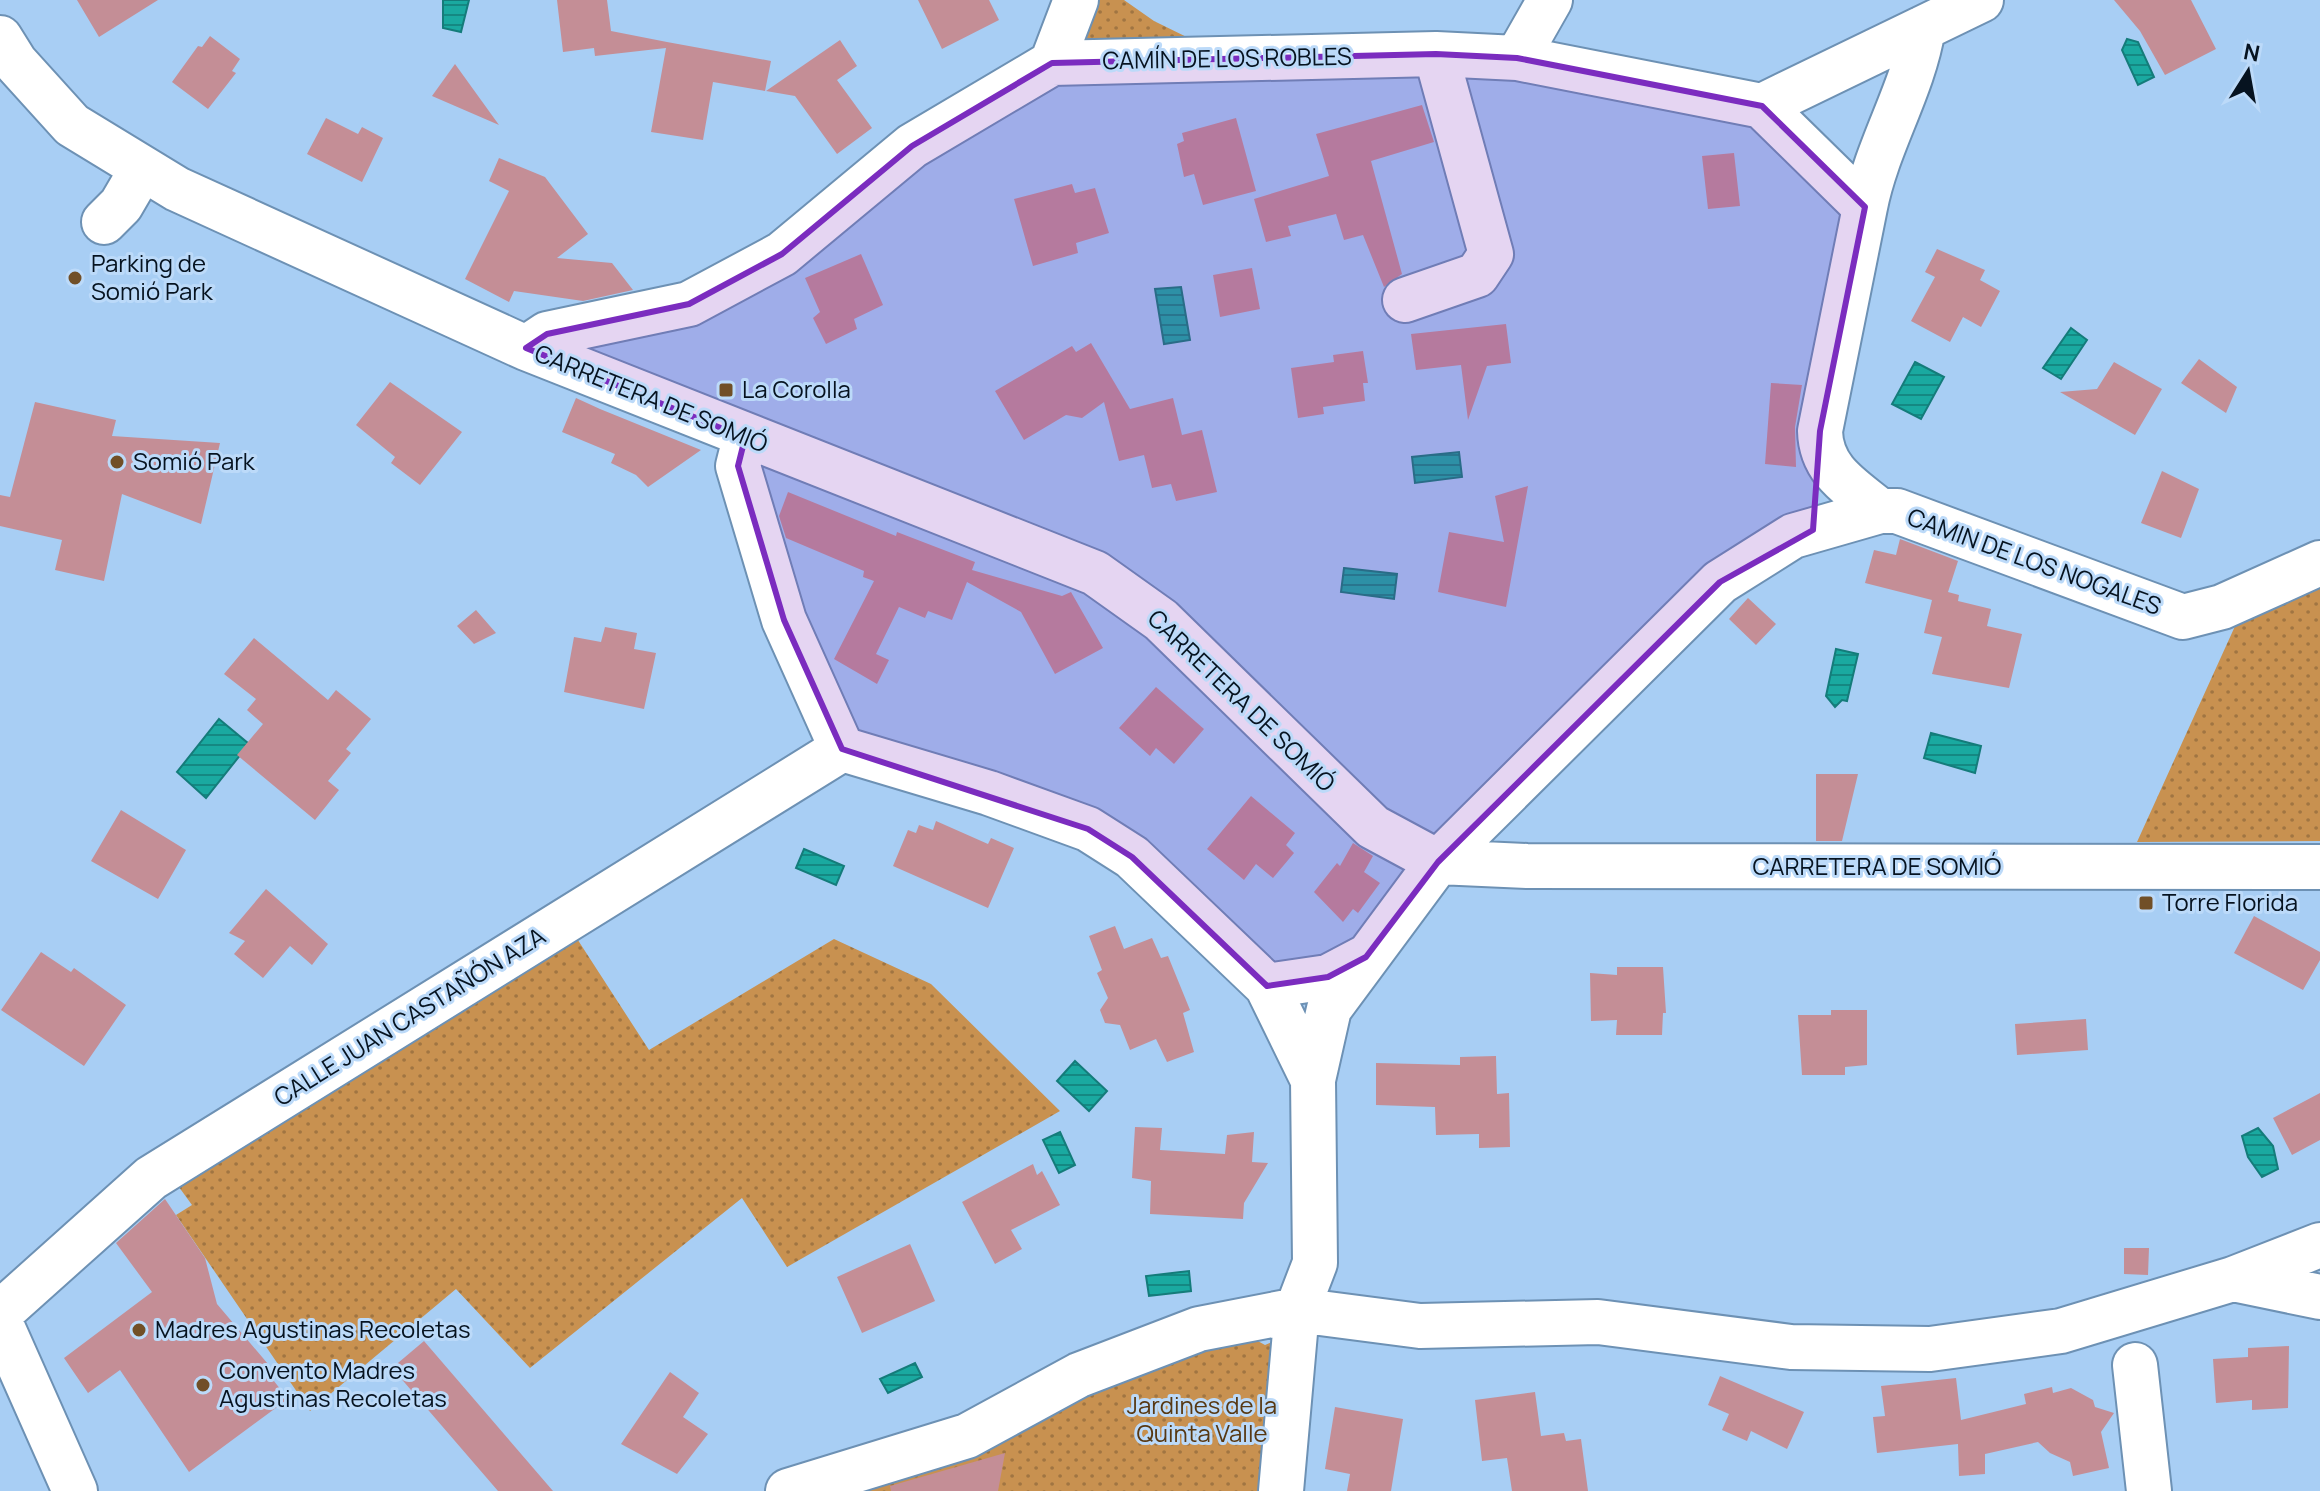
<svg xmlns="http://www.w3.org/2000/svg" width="2320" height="1491" viewBox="0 0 2320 1491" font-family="Manrope,sans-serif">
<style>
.green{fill:url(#green-dots)}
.water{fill:url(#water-rules);stroke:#147c7a;stroke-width:2}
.building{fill:#c48e96}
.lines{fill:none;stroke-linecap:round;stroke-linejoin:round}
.minor-casing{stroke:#6d91b4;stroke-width:48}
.minor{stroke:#fff;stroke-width:44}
.marked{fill:#7b2cbf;fill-opacity:0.2;stroke:#7b2cbf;stroke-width:6;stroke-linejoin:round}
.poi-dot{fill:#714f27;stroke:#bcdaf9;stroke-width:3}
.labels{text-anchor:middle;stroke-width:6;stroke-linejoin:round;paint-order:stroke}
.street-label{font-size:24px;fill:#061320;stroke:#bcdaf9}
.poi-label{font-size:24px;fill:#061320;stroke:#bcdaf9;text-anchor:start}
.park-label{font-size:24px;fill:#573812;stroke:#bcdaf9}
</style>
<defs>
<pattern id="green-dots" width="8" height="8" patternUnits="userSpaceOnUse" patternTransform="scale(2)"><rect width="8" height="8" fill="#c89150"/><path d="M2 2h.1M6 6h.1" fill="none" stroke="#a07542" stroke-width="1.8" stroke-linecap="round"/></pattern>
<pattern id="water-rules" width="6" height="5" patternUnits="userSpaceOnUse" patternTransform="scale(2)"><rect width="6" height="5" fill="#1aa9a0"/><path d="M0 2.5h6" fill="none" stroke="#158882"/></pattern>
</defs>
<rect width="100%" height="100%" fill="#a8cef4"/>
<path class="green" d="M1091,0H1124L1154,21L1205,46L1072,52Z
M2320,579V841L2137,842L2236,624Z
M574,934L649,1050L834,939L931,984L1060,1111L787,1267L742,1198L530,1368L456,1289L310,1411L176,1215L192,1205L176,1183Z
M1245,1334L1265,1345L1274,1341L1267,1491H856L974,1458L977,1450L1085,1386Z"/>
<path class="water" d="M443,0H469L461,32L443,28Z
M2127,39L2138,42L2154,77L2138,85L2122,50Z
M1181,287L1190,340L1164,344L1155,289Z
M2071,328L2087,340L2061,379L2043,368Z
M1915,362L1944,377L1921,419L1892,404Z
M1459,452L1462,477L1415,483L1412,457Z
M1344,568L1397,574L1394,599L1341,592Z
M1836,649L1858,654L1847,701L1842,700L1835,707L1826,696Z
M219,719L249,744L206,798L177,772Z
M1931,733L1981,746L1975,773L1924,758Z
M804,849L844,866L836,885L796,868Z
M1075,1061L1107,1091L1089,1111L1057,1081Z
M2258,1128L2273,1146L2278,1169L2262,1177L2248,1157L2242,1136Z
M1060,1132L1075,1165L1059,1173L1043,1140Z
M1189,1271L1191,1291L1149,1296L1146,1276Z
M915,1363L922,1377L888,1393L880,1379Z"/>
<path class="building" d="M77,0H158L99,37Z
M557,0H607L611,31L667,42V47V42L771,61L765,91L713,82L703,140L651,132L666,48L595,56L594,48L563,52Z
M918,0H989L999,20L942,49Z
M2114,0H2191L2216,49L2165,75L2140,31Z
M210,36L240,59L232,71L236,73L208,109L172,82L198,46L202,47Z
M840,40L857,66L837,80L872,128L837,154L795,96L766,91Z
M455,64L499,125L432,96Z
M1422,105L1434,142L1371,161L1402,274L1384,287L1363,235L1344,240L1336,214L1288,226L1291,236L1266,242L1254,199L1329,176L1316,134Z
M326,118L358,134L362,127L383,138L362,182L307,154Z
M1236,118L1256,191L1203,205L1194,174L1184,177L1177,144L1184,141L1182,133Z
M1734,153L1740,206L1708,209L1702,156Z
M499,158L545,177L588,234L557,258L612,263L633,290L583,301L514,291L509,302L465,279L509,191L489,181Z
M1072,184L1075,193L1095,188L1109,233L1076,243L1078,253L1033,266L1014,199Z
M1937,249L1985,270L1980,280L2000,291L1981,327L1963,317L1950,342L1911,321L1935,277L1925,272Z
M861,254L883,305L854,319L857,329L826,344L813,318L820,312L805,278Z
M1252,268L1260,309L1220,317L1213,275Z
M1506,324L1511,363L1487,366L1468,420L1461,365L1416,370L1411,334Z
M1091,343L1130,409L1173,398L1182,435L1202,430L1217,492L1176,501L1171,484L1152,488L1144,455L1119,461L1104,402L1082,418L1066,415L1024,440L995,391L1072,346L1076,352Z
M1363,351L1368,383H1363L1365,401L1323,407L1324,414L1298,418L1291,368L1334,362L1333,355Z
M2199,359L2237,387L2226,413L2181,383Z
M2114,362L2162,389L2135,435L2060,392L2097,389Z
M390,382L462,432L420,485L391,463L395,457L356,425Z
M1771,383L1802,385L1795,427L1796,467L1765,464Z
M576,398L600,409L701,450L648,487L636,475L611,463L615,454L562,432Z
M35,402L116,420L112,436L220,443L201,524L122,494L104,581L55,570L62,540L0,526V495L10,497Z
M2162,471L2199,489L2181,538L2141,523Z
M1528,486L1506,607L1438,592L1449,532L1504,542L1495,496Z
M788,492L896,536L897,532L975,562L972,570L1062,596L1071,592L1103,648L1055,674L1021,612L967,582L952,620L928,611L925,618L899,607L876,654L889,660L877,684L834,659L874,581L863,577L864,571L786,538L779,516Z
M1900,539L1958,561L1948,592L1959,595L1958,601L1991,609L1987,626L2022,634L2009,688L1932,674L1942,637L1924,633L1932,600L1865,583L1874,550L1896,555Z
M1748,598L1776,624L1756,645L1729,619Z
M476,610L496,633L474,644L457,626Z
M605,627L637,633L634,649L656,653L644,709L564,692L574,637L601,642Z
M254,638L328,700L336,690L371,719L346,749L351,753L328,781L339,790L315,820L237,755L263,724L247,710L256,699L224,674Z
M1156,687L1204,729L1174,764L1156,748L1150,756L1119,728Z
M1816,774H1858L1842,841H1816Z
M1251,796L1295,833L1286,845L1294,853L1273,878L1256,864L1244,880L1207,849Z
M121,810L186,850L158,899L91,861Z
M936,821L988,844L991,838L1014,848L988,908L893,866L908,830L916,833L919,825L933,830Z
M1353,843L1373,856L1364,872L1380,883L1358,913L1353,909L1343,922L1314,892L1337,863L1340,866Z
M266,889L328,944L312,965L290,946L263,978L234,954L245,941L229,933Z
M2254,916L2320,952V960L2303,990L2234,953Z
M1115,926L1124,949L1152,938L1161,958L1168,956L1190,1010L1183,1013L1194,1052L1167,1062L1156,1039L1130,1050L1120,1025L1105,1023L1100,1010L1108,998L1097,973L1102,970L1089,936Z
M41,952L71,972L74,968L126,1005L84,1066L1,1010Z
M1617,967H1663L1666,1013H1663L1662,1035H1616L1617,1020L1591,1021L1590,973L1617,975Z
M1831,1010H1867V1065L1845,1067V1075H1802L1798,1015H1831Z
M2086,1019L2088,1050L2017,1055L2015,1024Z
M1496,1056L1497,1094L1509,1093L1510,1147L1479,1148V1134L1436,1135L1435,1107L1376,1105V1063L1460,1065V1057Z
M2320,1093V1140L2292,1155L2273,1118Z
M1135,1127L1162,1128L1160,1150L1225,1154L1227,1135L1254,1132L1252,1162L1268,1163L1244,1203L1243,1219L1150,1214L1151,1181L1132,1178Z
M1033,1164L1037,1175L1042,1171L1060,1205L1011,1230L1022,1249L995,1264L962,1202Z
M165,1199L205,1258L217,1304L268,1364L263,1367L288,1399L189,1472L120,1370L88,1393L64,1358L152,1292L116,1243Z
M910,1244L935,1301L862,1333L837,1277Z
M2124,1248H2149L2148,1275L2124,1274Z
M424,1341L553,1491H498L392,1368Z
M2289,1346L2288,1408L2252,1410V1400L2216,1403L2213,1359L2248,1357V1348Z
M670,1372L699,1393L683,1417L708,1434L677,1474L621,1444Z
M1720,1376L1804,1412L1787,1449L1751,1431L1747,1441L1722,1430L1729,1414L1708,1405Z
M1956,1378L1961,1420L2026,1404L2024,1394L2052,1387L2053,1393L2071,1388L2093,1400L2095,1407L2114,1413L2101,1432L2109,1468L2073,1476L2070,1462L2050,1453L2038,1442L1985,1454V1474L1959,1476L1958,1444L1877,1453L1873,1417L1885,1416L1881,1386Z
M1535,1392L1541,1436L1564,1433L1566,1441L1581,1439L1588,1491H1512L1507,1458L1482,1461L1475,1400Z
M1335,1407L1403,1419L1391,1491H1347L1350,1474L1325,1469Z
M1005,1453L998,1491H891L890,1486Z"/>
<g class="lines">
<g class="minor-casing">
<path id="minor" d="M0,38L15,62L72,125L177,189L526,348L1095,573L1161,620L1373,827L1438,862L1527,866L2320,867
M1517,58L1550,0
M1052,63L1076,0
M1762,106L1865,207L1820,431C1821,471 1851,487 1880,511
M1865,207C1877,145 1913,90 1923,28
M104,222L121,205L142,169
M1405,300L1477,275L1491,254L1436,54
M526,348L547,334L689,304L782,254L912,146L1052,63L1436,54L1517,58L1762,106L1981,0
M745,438L738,466L784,620L842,749L989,793L1088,829L1132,857L1267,986L1313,1080
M1267,986L1328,977L1366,957
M2233,1279L2320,1297
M0,1313L151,1178L842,749
M0,1322L75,1491
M2135,1365L2149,1491
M788,1491L967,1436L1079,1375L1199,1329L1297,1310L1420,1326L1598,1322L1791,1347L1930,1349L2061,1331L2233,1279L2320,1245
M1281,1491L1297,1310L1315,1263L1313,1080L1329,1009L1438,862L1720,582L1793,536L1880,511H1897L2183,617L2222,607L2320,563"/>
</g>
<use href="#minor" class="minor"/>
</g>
<path class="marked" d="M1436,54L1517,58L1762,106L1865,207L1820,431L1813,530L1720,582L1438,862L1366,957L1328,977L1267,986L1132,857L1088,829L842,749L784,620L738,466L745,438L526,348L547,334L689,304L782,254L912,146L1052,63Z"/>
<g class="poi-dot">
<circle cx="75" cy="278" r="8"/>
<rect x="718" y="382" width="16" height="16" rx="4"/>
<circle cx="117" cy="462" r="8"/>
<rect x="2138" y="895" width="16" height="16" rx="4"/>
<circle cx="139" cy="1330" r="8"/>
<circle cx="203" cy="1385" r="8"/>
</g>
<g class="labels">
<g class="street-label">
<text transform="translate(1227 59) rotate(-1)" y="8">CAMÍN DE LOS ROBLES</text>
<text transform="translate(651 399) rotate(22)" y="8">CARRETERA DE SOMIÓ</text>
<text transform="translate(2034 562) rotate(20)" y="8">CAMIN DE LOS NOGALES</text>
<text transform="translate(1241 701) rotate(44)" y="8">CARRETERA DE SOMIÓ</text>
<text x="1877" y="875">CARRETERA DE SOMIÓ</text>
<text transform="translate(410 1017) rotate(-32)" y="8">CALLE JUAN CASTAÑÓN AZA</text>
</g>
<g class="poi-label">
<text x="91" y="272">Parking de<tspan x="91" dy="28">Somió Park</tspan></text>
<text x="742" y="398">La Corolla</text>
<text x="133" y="470">Somió Park</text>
<text x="2162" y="911">Torre Florida</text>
<text x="155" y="1338">Madres Agustinas Recoletas</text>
<text x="219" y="1379">Convento Madres<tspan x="219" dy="28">Agustinas Recoletas</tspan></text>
</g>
<g class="park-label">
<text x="1202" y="1414">Jardines de la<tspan x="1202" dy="28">Quinta Valle</tspan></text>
</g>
</g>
<g transform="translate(2248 72) rotate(11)" stroke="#bcdaf9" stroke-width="6" paint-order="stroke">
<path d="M0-6L14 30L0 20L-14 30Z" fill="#061320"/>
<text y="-12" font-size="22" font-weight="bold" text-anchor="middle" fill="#061320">N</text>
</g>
</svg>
